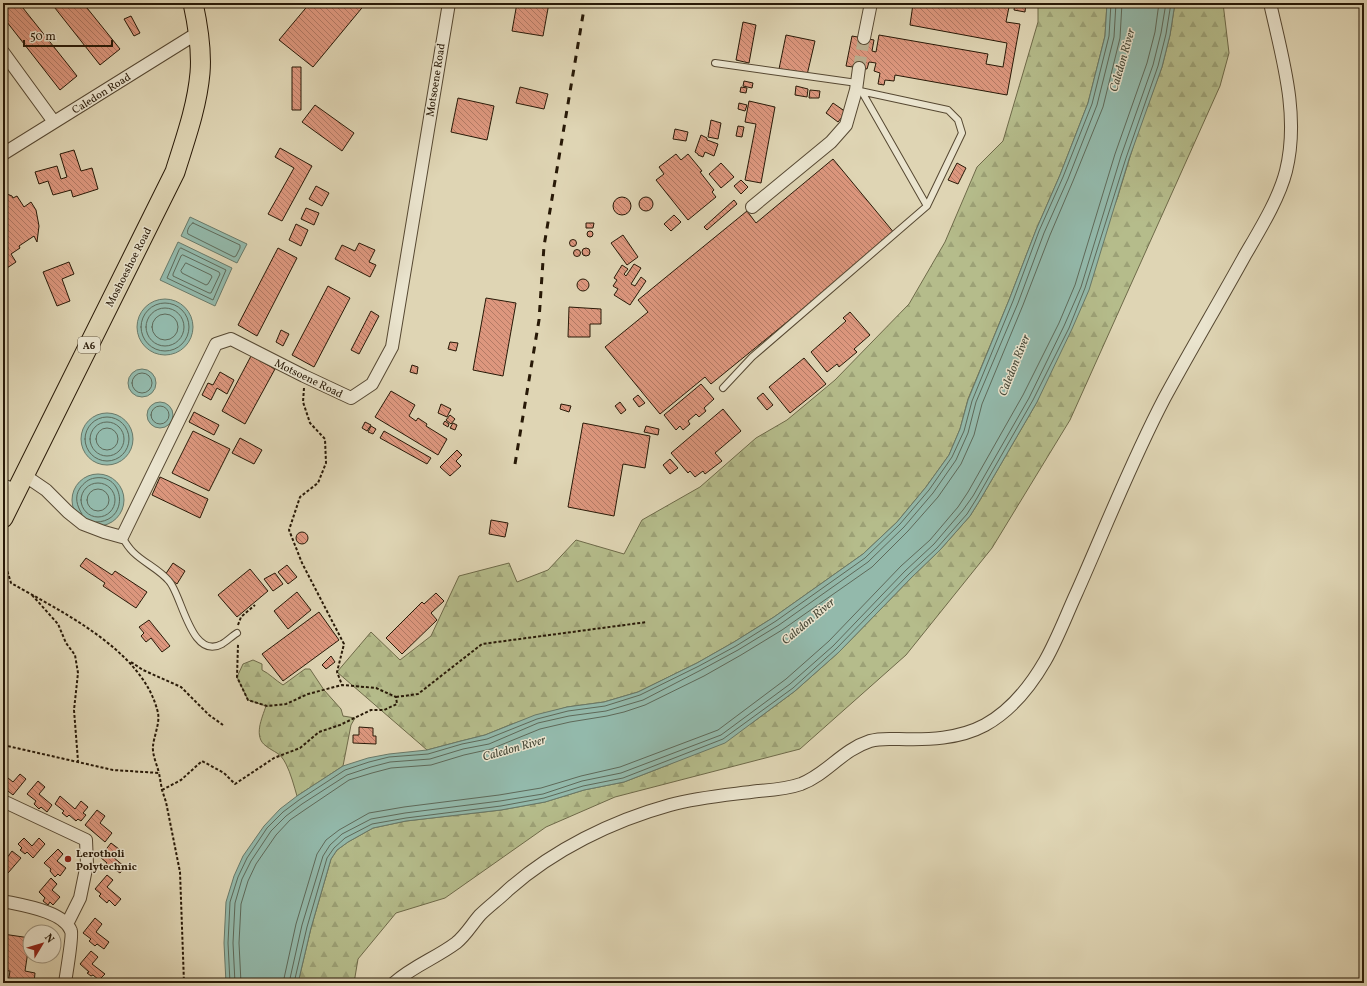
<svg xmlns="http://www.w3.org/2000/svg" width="1367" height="986" viewBox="0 0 1367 986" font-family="Vollkorn,serif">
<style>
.forest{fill:url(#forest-firs);stroke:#6e6a49}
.water{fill:#93b9ab;stroke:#687969}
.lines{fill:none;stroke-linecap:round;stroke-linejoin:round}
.shore{stroke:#5e6959;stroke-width:1}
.building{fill:url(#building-back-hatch);stroke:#281907}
.minor-tunnel{stroke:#baaf91;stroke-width:12;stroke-dasharray:12 6;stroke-linecap:butt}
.service-casing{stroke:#564832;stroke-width:8}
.minor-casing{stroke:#564832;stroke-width:14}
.primary-casing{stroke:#281907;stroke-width:21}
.path{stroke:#281907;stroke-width:2;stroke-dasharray:3 2;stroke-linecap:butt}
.service{stroke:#eae4ce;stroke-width:6}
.minor{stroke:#eae4ce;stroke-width:12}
.primary{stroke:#dfd5b4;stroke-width:19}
.rail{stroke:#281907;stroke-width:3;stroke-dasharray:7 7;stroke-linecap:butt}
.poi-dot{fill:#8f2418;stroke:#eae4ce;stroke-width:1.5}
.labels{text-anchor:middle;stroke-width:3;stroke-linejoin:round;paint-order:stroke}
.shield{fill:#eae4ce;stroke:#625643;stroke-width:1}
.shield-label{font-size:10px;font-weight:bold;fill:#281907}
.street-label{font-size:11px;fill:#281907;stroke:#eae4ce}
.poi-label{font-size:11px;font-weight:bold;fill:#281907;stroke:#eae4ce;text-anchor:start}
.water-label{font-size:12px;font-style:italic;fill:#484938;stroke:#eae4ce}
</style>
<defs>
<pattern id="forest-firs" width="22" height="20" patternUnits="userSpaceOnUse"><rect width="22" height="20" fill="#b5bc8b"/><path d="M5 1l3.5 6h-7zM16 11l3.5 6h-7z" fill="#9ca176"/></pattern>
<pattern id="building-back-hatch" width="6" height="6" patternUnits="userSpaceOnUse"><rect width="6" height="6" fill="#dd977e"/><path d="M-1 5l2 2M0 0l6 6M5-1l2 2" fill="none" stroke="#b37a65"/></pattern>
</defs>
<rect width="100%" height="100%" fill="#dfd5b4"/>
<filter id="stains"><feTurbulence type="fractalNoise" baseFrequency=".005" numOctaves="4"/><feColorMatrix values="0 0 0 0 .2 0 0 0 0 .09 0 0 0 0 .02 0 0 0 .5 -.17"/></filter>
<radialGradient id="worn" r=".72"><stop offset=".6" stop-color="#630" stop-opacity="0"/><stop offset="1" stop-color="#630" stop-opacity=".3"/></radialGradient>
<path class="forest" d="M1038,3H1107L1105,36L1088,103L1060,175L1036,230L1009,300L968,399L960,429L949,455L926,487L897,522L863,554L774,617L734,642L697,663L638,692L604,702L567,707L512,724L485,735L461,741L427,750L337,672L371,632L400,660L431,636L459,576L509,563L517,582L548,570L576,540L624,554L642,520L700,487L756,438L787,420L835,380L909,304L945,242L977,167L1003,141L1038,22Z
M1175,3H1223L1229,53L1220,86L1070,420L992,548L906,655L800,749L615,797L546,827L445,898L396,913L358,959L354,983H298L311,928L331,859L337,850L348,842L373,828L406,821L501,810L545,802L584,790L624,782L668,765L752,723L795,691L839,652L912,577L940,550L970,516L980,500L1037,402L1117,199L1138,131L1162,67L1170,35Z
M253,660L262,664V670C270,674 275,680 283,685L305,669H310L324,690L341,709L343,716L355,718L351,725L343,766L297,796C294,786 291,774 286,764C280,752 275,753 266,746C253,737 262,718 266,706L248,700L237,677L243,664Z"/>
<path class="water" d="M1107,3H1175L1170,35L1162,67L1129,159L1089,290L1072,329L1037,402L980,500L970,516L940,550L912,577L839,652L795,691L725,743L624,782L584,790L545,802L501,810L406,821L373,828L348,842L337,850L331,859L311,928L298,983H226L224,943L226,902L234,876L243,856L264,826L280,809L297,796L343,766L368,758L389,754L427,750L461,741L485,735L535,715L567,707L604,702L638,692L697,663L734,642L774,617L863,554L897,522L926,487L949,455L960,429L968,400L1009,300L1036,230L1060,175L1088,103L1105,36Z
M190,217L247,244L237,263L181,236Z
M178,242L232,268L215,306L160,280Z
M137 327a28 28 0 1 1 56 0a28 28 0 1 1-56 0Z
M128 383a14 14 0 1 1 28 0a14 14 0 1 1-28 0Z
M147 415a13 13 0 1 1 26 0a13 13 0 1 1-26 0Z
M81 439a26 26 0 1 1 52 0a26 26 0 1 1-52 0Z
M72 500a26 26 0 1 1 52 0a26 26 0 1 1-52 0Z"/>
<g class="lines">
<path class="shore" d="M193,223L240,245V248L236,256L234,257L188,234C186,231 190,224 193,223Z
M181,248L226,270L213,300L167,278L179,250Z
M183,255L219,272L220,274L211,293H209L173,276V274L181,256Z
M186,263L211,275L212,277L208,284L206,285L182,273L181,271Z
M141 327a24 24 0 1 1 48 0a24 24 0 1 1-48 0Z
M146 327a19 19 0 1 1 38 0a19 19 0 1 1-38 0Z
M152 327a13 13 0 1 1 26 0a13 13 0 1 1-26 0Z
M132 383a10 10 0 1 1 20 0a10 10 0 1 1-20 0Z
M151 415a9 9 0 1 1 18 0a9 9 0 1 1-18 0Z
M85 439a22 22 0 1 1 44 0a22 22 0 1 1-44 0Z
M90 439a17 17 0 1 1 34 0a17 17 0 1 1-34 0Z
M96 439a11 11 0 1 1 22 0a11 11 0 1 1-22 0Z
M81 500a17 17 0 1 1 34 0a17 17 0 1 1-34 0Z
M87 500a11 11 0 1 1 22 0a11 11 0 1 1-22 0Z
M82,514C77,506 74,497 80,488C84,483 88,479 95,478C125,473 130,522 96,522
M230,983L228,943L230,902L238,877L247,858L267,828L283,812L299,800L345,770L369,762L389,757L428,754L462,744L487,739L537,719L568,711L605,706L640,695L699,666L736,646L776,621L865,558L900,524L929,490L952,457L964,431L972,401L1013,301L1039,231L1063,177L1092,104L1109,36L1111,3
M235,983L233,943L235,903L242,879L251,861L271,831L286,816L302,804L347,775L371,767L390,762L430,759L463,749L489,744L538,723L569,716L606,711L643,700L701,670L738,650L779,625L868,562L904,527L933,493L956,460L968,433L976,402L1018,303L1044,233L1068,179L1097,105L1114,37L1116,3
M241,983L239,943L241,904L248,881L256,864L276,835L290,820L306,809L349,780L372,773L391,768L431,765L464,755L491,749L540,729L570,722L607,716L624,712L645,705L704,676L741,655L782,630L872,567L908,531L938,497L961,464L974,435L982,404L1023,305L1050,235L1073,181L1103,107L1120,38L1122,3
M283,983L296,924L317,854L326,840L339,830L369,813L404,807L499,795L541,788L581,776L620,767L718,730L786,679L829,641L901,566L930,540L958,507L968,492L1023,395L1059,323L1075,285L1115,154L1147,63L1155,32L1159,3
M289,983L302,925L323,856L330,845L342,834L371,819L405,813L500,801L543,794L582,781L621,773L721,735L790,684L833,646L905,571L934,544L963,510L973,496L1029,398L1064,326L1081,287L1121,156L1153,65L1161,33L1166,3
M294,983L307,927L327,858L334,848L345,838L372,824L406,818L501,806L544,798L583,786L623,778L723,739L793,688L836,649L909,574L937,548L967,514L977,498L1033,400L1069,328L1085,288L1126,158L1158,66L1166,34L1171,3"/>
</g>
<path class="building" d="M3,3H19L77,76L60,90L3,17Z
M51,3H83L120,49L100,65Z
M310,3H366L313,67L279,40Z
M517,3H549L543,36L512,31Z
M926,3H985L1009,7L1006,22L1020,24L1007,95L895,75L894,81L885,80L884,85L878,84L880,73L874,71L876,63L869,62L867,69L846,66L852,36L874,40L872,51L876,52L879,35L988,54L986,64L1003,67L1007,43L910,25L913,4L925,6Z
M1015,3H1026L1025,12L1014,10Z
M131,16L140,33L134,36L124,19Z
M743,22L756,25L749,63L736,60Z
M786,35L815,41L807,75L779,69Z
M292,67H301V110H292Z
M744,81L753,83L752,88L743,86Z
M796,86L808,89L807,97L795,95Z
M520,87L548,94L544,109L516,103Z
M741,87L747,88L746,93L740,92Z
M810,90L820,91L819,98H809Z
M458,98L494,106L487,140L451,132Z
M749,101L775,107L761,183L745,180L756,124L745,122Z
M739,103L747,105L745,111L738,109Z
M833,103L846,112L838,122L826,113Z
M315,105L354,133L342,151L302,122Z
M711,120L721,123L718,139L708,137Z
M738,126L744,127L742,137L736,136Z
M675,129L688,132L686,141L673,139Z
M701,135L707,138V140L718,144L714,156L705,152L703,157L698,155V154L695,152Z
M280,148L312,166L282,221L268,214L294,168L275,157Z
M74,150L81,171L92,168L98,189L73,197L71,190L53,195L48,181L39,184L35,172L57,166L61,179L67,177L60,154Z
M676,154L681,160L688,154L702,171L700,172L714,190L712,192L716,197L688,220L656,180L664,174L659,167Z
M833,159L895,234L711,384L705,377L660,414L605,347L648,312L638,300L747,211L756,223Z
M721,163L734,177L721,188L709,174Z
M957,163L966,168L958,184L948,180Z
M741,180L748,187L741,194L734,186Z
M316,186L329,193L322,206L309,199Z
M7,194L12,196L13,198L17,196L24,207L31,202L36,210L39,226L37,242L34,236L19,246L20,248L11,254L16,262L7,268H3V251L8,248L3,240V198Z
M639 204a7 7 0 1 1 14 0a7 7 0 1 1-14 0Z
M613 206a9 9 0 1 1 18 0a9 9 0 1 1-18 0Z
M734,200L737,204L707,230L704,227Z
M306,208L319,213L314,225L301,219Z
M674,215L681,222L671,231L664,224Z
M586,223H594L593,228H586Z
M296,224L308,230L301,246L289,240Z
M587 234a3 3 0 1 1 6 0a3 3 0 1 1-6 0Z
M623,235L638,257L627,265L611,243Z
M569.5 243a3.5 3.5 0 1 1 7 0a3.5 3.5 0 1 1-7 0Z
M359,243L375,250L369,262L376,265L370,277L335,259L342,245L355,251Z
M582 252a4 4 0 1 1 8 0a4 4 0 1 1-8 0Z
M278,248L297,258L257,336L238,325Z
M573.5 253a3.5 3.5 0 1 1 7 0a3.5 3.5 0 1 1-7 0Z
M69,262L74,274L62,279L70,301L57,306L43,272Z
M634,264L641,268L631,284L635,286L641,277L646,281L630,305L614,295L618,289L613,286L617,280L614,278L622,265L628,269L624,274L626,276Z
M577 285a6 6 0 1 1 12 0a6 6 0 1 1-12 0Z
M328,286L350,298L314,367L292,355Z
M486,298L516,303L503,376L473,370Z
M569,307L601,309V324H590V337H568Z
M371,311L379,316L359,354L351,350Z
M850,312L870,335L854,349L857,352L839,367L837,364L827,372L811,352L846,321L843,318Z
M281,330L289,334L283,346L276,342Z
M450,342L458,343L456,351L448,349Z
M251,356L275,369L245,424L222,411Z
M804,358L826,384L790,413L769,387Z
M412,365L418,367L417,374L410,372Z
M220,372L234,380L227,394L217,388L211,400L202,395L208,383L213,385Z
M701,384L714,399L704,408L706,411L699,417L696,414L688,421L690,424L683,430L680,426L676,430L664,415Z
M391,391L415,405L409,416L416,421L418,418L427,424L426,426L447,439L438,455L375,417Z
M763,393L773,405L767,410L757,398Z
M638,395L645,403L639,407L633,399Z
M620,402L626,410L621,414L615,406Z
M441,404L451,409L447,417L438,413Z
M561,404L571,406L569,412L560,409Z
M723,409L741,431L715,453L722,461L705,474L703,471L695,477L690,471L688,473L671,453Z
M194,412L219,425L214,435L189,422Z
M450,415L455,419L451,424L446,420Z
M445,421L449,424L448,427L443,424Z
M365,422L371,425L367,431L362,428Z
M453,423L457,425L455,430L450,428Z
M583,423L650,436L645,468L623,464L614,516L568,507Z
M371,426L376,429L373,434L368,432Z
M646,426L659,429L658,435L644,432Z
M193,431L230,449L209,491L172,473Z
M384,431L431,458L427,464L380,438Z
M240,438L262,450L254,464L232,453Z
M457,450L462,455L456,461L461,466L450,476L440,467Z
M670,459L678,468L670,474L663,465Z
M160,477L208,499L200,518L152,495Z
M491,520L508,523L505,537L489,534Z
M296 538a6 6 0 1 1 12 0a6 6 0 1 1-12 0Z
M86,558L112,575L115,571L147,592L136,608L103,586L105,583L80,566Z
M173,563L185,571L177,584L165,575Z
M287,565L297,577L288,584L278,572Z
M250,569L268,591L237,617L218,595Z
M275,573L283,584L273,591L264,579Z
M297,592L311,610L288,629L274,611Z
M436,593L444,601L431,613L437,620L402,654L386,638L422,602L424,604Z
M319,612L339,640L283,681L262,654Z
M149,620L170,646L162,652L151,638L146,642L141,636L144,633L139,627Z
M331,656L335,662L326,669L322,665Z
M359,727L373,728V736H376V744L353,743V735H359Z
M3,774L13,782L20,774L26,779L13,795L3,787Z
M38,781L45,787L39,794L52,805L47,812L41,807L39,809L34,804L36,801L27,794Z
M60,796L75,809L81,801L88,807L83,813L86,815L81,821L78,819L76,821L69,815L67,817L62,813L64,811L55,804Z
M97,810L105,816L100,823L112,833L105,842L85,825Z
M24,838L32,846L39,838L45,844L33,858L27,852L25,854L20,850L22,848L18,844Z
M111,843L119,849L113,857L125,867L120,873L111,867L110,869L105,865L107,863L100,857Z
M58,849L63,854L57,861L66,868L60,876L58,874L55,877L50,871L51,869L44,863Z
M12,851L21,858L8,873L3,869V857L6,859Z
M107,875L113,880L107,887L121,899L115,906L109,900L107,903L99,896L101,894L95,889Z
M51,878L57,884L52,890L60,897L53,905L50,902L48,905L43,901L45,898L39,892Z
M95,918L102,924L96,932L109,942L104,949L97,944L95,946L89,941L91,939L83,933Z
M3,934L30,938L25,971L35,973L34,983H8L10,971L3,970Z
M91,951L98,957L92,964L105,974L99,980L93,975L91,976L87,973L89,972L80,964Z"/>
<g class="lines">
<path class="minor-tunnel" d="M859,68L864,38"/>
<g class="service-casing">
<path id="service" d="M715,63L857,83
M860,91L948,110L958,120L962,133L927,206
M723,388L752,357L927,206L862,92
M3,482L16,487
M122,537C125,542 129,548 133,552C144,563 159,569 169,581C182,595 191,661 222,644C227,641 232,636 237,633"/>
</g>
<g class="minor-casing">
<path id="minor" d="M864,38L871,3
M3,52L54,122
M3,154L199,32
M752,207L831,142L846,125L856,90L859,68
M24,475L46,490L68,512L83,524L104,532L122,537L216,344L231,339L304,376L351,398L372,384L392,347L449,3
M3,801L86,840L87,864L80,898L67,924
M3,901C21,905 64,911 71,931C73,936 66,975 65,983
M394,983C413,966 436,958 456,943C466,935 472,924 480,915C489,906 499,899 508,890C553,850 612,821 670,805C699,797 728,795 758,791C772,790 787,789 801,784C827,774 842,750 870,741C880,738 888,739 899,739C928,740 959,739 985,725C1012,710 1030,687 1045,661C1057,640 1066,616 1076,594C1105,529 1131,462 1164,399C1190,351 1218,304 1244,257C1259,231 1279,199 1286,171C1300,115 1282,57 1270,3"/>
</g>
<g class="primary-casing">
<path id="primary" d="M3,518L175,172C185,140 197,107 200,73C202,50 198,26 193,3"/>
</g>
<path class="path" d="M304,388L303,402L310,423L325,439L326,463L318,483L300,497L289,530L302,563L344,644L337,672L342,685
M3,557L11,583C62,612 144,651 158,713C160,723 154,736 153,746C152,754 157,765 159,773
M32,595L58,624L66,643L75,655L78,673L74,710L78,761
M238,625L241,617L255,605
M131,662L143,670L181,687L209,715L223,725
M396,697L418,694L482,644L647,622
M3,745L113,770L159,773L162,790L166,802L180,872L184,983
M162,790L181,780L202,761L224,773L235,784L274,758L300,748L319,732L340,725L371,710H384L397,704L396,697L376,688L342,685L308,694L286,704L267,706L248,700L237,677L238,644"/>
<use href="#service" class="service"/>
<use href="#minor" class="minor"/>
<use href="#primary" class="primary"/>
<path class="rail" d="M515,464L539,320L544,246L585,3"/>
</g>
<circle class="poi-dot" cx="68" cy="859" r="4"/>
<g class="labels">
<rect class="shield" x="78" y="337" width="22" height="16" rx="3"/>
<g class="shield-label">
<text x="89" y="349">A6</text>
</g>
<g class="street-label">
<text transform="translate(435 80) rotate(-81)" y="4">Motsoene Road</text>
<text transform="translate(101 93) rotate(-32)" y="4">Caledon Road</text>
<text transform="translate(128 267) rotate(-63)" y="4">Moshoeshoe Road</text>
<text transform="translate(309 378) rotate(26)" y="4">Motsoene Road</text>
</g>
<g class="poi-label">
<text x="76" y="857">Lerotholi<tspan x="76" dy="13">Polytechnic</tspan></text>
</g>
<g class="water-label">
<text transform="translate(1122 60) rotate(-74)" y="4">Caledon River</text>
<text transform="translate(1014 365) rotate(-68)" y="4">Caledon River</text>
<text transform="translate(808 621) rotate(-40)" y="4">Caledon River</text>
<text transform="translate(514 748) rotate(-16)" y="4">Caledon River</text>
</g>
</g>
<rect width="1367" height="986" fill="none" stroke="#dfd5b4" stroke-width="16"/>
<rect x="4" y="4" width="1359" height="978" fill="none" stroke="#281907" stroke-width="2"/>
<rect x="8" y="8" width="1351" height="970" fill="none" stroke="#281907"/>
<g transform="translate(42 944) rotate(52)"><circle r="19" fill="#eae4ce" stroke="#9c937e"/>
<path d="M0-3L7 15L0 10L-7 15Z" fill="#8f2418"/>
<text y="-6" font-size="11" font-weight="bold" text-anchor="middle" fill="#281907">N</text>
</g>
<path d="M24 40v6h88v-6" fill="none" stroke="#281907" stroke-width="2"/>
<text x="30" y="40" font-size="12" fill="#281907" stroke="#eae4ce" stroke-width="3" paint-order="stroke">50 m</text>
<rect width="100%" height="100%" filter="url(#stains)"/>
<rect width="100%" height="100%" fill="url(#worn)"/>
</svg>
